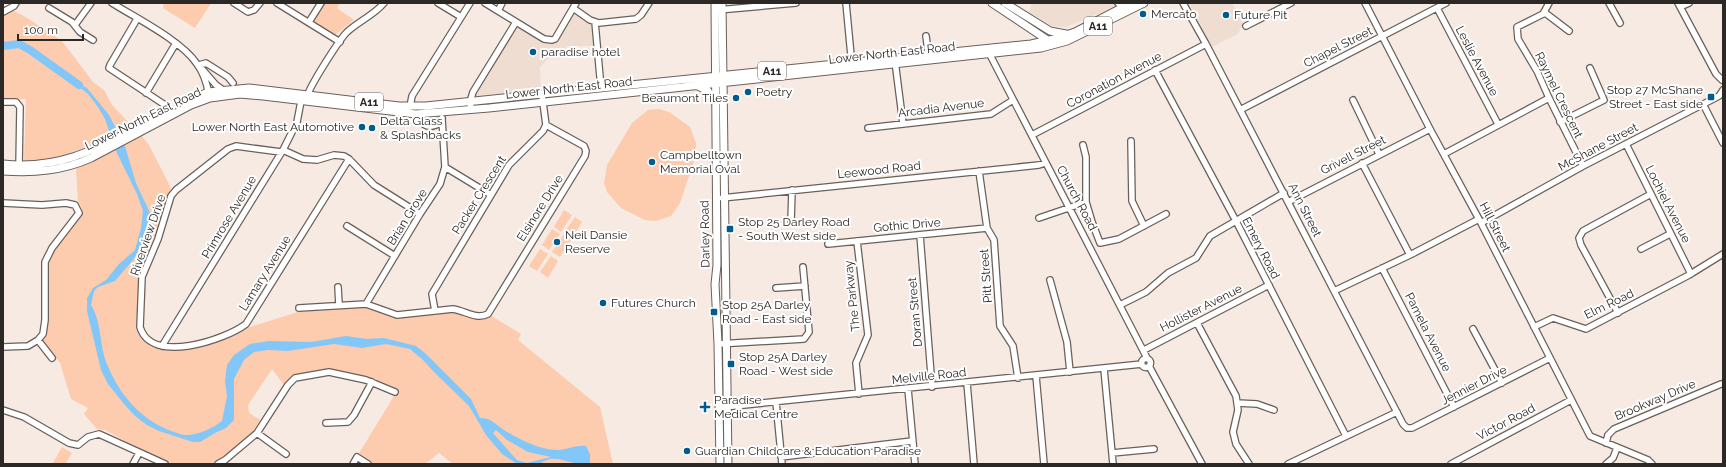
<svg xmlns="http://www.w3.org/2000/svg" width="1726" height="467" viewBox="0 0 1726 467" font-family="Raleway,sans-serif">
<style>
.built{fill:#f0ddd1}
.green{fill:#fdcbad}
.water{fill:#83c7f9;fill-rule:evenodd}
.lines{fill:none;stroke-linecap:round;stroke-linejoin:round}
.river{stroke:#83c7f9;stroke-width:8}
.minor-casing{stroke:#6a605a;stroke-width:8}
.major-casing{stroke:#6a605a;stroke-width:9}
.minor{stroke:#fff;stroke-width:5.5}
.major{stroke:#fff;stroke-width:7}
.poi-dot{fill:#005c8d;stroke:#fff;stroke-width:1.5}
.labels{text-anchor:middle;stroke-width:4;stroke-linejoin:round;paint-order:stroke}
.shield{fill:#fff;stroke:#6b6866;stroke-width:1}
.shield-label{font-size:11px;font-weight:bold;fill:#2c2825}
.poi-label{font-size:12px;fill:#2c2825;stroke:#fff;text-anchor:start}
.street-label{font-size:12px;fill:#2c2825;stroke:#fff}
</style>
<rect width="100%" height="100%" fill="#f6eae3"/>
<path class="built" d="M1032,3H1124L1066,27L1051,26L1029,12Z
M1189,3H1232L1243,23L1238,34L1212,47Z
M576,10L593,24L594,46H567L563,58L548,59L540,67L541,92L473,99L518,26L547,43L554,44Z"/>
<path class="green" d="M164,3H211L195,28L163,8Z
M323,3H340L337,8L354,20L335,35L312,22Z
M3,5L29,19L62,41L93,82L104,90L112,105L130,124C95,143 64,161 24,161L26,99H3Z
M659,109L669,112L690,127L696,143L695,158L680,203L671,216L656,221L645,220L621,208L607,192L604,183L607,165L632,123L648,110Z
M141,135L149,145L171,188L157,230L139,275L136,328L138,334L151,345L161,349L175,350L220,341L247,328L298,312L364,307L387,316L398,318L453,311C470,314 472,323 490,315L521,334L518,340L600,407L613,464H453L439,453L425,464H372L358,455L397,391L368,377L330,370L293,375L284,385L272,369L248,405L249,413L260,420L252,433L220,459L210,464H173L143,451L105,430L97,429L84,414L88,408L71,399L60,363L42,340C54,317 44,289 48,264C49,255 75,224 82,214V208L78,202L76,167Z
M564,210L572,215L561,232L554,227Z
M575,217L582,222L572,238L564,233Z
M552,229L560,234L549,250L542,245Z
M563,235L571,240L560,257L552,252Z
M540,249L548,254L537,271L529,266Z
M551,256L558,261L548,278L540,272Z
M62,447L72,453L65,464L53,463Z"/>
<path class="water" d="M71,80L87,88L109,115L125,146L136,183L151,215L146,238L133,260L115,281L98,287L94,291L91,305C102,322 99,345 107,364C119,394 140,419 171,431C175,432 181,435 185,435C197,436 213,428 222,421L227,396L225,381L227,365L234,355L250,344L269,341L311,342L346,336L367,339L384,338L416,346L425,353L471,399L480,418C492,418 497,426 507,432C522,440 541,451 559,450C569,449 576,445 586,446L590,454V464C586,464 581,465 577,464C564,461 552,454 540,464H517L502,454L486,435L469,406L435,373L423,360L410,349L386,344L362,348L334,344L288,351L268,350L254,352L244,360L234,379V420L226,428L215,433L200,442H193L159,431L147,425L135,416L124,404L108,384L101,370L87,311V298L93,288L106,280L119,264L135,250L141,228L143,211L137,194L116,151L105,119L98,107L88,94ZM496,430L507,440L528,452L551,457L527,463L517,460L493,433Z"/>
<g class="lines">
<path class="river" d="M3,46L19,44L30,50L79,85"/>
<g class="minor-casing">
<path id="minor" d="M112,3C136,18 182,41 197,64C204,73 207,84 209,95
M234,3L248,12L254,10L260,3
M277,3L340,42
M438,3L461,17
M485,3L544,39L552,40L555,39L576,3
M846,3L852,66
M1118,3L1123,7
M1183,3L1206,44L1403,424L1407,428H1412L1550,358
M1365,3L1430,129L1481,223L1590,436L1648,460L1652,464
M1549,3L1543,14L1517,27L1518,39L1537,71L1549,98L1583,166
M1609,3L1620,23
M1678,3L1716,74L1722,80
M1680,7L1689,3
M49,8L72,22L80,32L93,40
M573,8L590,20L599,23L636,19L641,15L649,3
M1437,8L1498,124
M718,10L796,3
M498,11L502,3
M3,12L14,6L16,3
M1544,12L1569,31
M137,19L110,65L109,68L165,105L171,116
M309,22L321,3
M595,22L601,88
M75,25L91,3
M1246,26L1291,3
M926,36L929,59
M988,51L1147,358
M895,61L903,124
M199,65L206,63L228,77L233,83
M203,70L216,85L223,90
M1155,70L1236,221L1346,436
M146,93L176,43
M307,97C309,87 339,40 347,32C359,21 374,15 384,3
M1353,100L1379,154
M3,102H16L20,107L19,167
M1703,104L1723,143
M410,107L412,96L470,3
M471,109L470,102L473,92L516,22
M1240,110L1446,3
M416,114C421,123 426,129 436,125L442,118
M1560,122L1604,100L1590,68
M868,128L991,114L1013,100
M1032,135L1206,44
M1131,141L1132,201L1144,226
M1626,144L1691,274
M1083,145L1086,157V202
M283,150L303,159L317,160L334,155L344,156L349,159L374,185L420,214
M281,152L236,146L228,149L176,190L171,196L158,239L142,277L140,327C151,365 225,340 246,324L349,159
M1444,154L1549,98
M1362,163L1410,255
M445,167L491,195
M979,171L987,228L994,240L1000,326L1013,346L1018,378
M722,198L1039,165L1045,163
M1288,202L1430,129
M3,203L42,205L66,203L75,205L79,213L52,248L45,262V320L43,334L38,340L28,346L3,347
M1039,218L1086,202L1092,222L1100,243L1119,239L1166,214
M791,222L792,190
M1481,223L1583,166L1719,96L1723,90
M347,226L395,256
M920,235L932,387
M857,241L868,335L856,363L859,394
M828,244L987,228
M1641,249L1670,234
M1382,268L1454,407
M1050,280L1067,342L1070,372
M338,287L339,305
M776,288L805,286
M1334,291L1410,255L1479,219
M366,304L420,214L440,184L445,167L442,119
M1120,305L1146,292L1168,273L1196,258L1210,236L1284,193
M299,308L366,304L397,315L453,309C466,311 476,320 488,314L585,156L586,151L584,146L546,125
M435,311L432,294L509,165L543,131L546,125L542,95
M1618,313L1581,245L1579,238L1583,231L1651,194
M1197,323L1236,396L1238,410L1233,432L1236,444L1249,464
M1534,327L1553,318L1586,329L1689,275L1723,254
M1473,329L1502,383
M38,340L52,358
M718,344L804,339L809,332L803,267
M162,346L283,150L297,122L302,96
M1144,350L1269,285
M1141.5 363a4.5 4.5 0 1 1 9 0a4.5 4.5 0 1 1-9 0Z
M1149,366L1202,464
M1104,369L1113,464
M1036,376L1044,464
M967,383L974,464
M908,389L915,464
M776,402L782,464
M1237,403L1257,404L1274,410
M724,407L1142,364
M3,410L24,417L69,443L78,445L88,437L99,434L165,464
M326,423L348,422L354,415L372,382
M257,433L286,454
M1606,443L1608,435L1614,429L1721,384
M1112,453L1154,449
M781,457L912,441
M133,464L139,453
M218,464L225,460L257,433L288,385L295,378L329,372L366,380L395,392
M353,464L357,457L368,464
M1288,464L1397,412
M1451,464L1571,400
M1606,464L1613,458L1617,448"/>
</g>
<g class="major-casing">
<path id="major" d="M715,3L717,265L715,284L718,344L720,464
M722,3L728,464
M992,3L1049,41
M1005,3L1050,31L1066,34
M698,86L708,91L714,101
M185,103L208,92L249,88L399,106H426L1031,44L1054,39L1075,32L1131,3
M3,164C70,171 108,141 165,113
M3,171C34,173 62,171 91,158L191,105L210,98L240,94L263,96L416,114L489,108L1041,48L1067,41L1144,3"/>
</g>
<use href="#minor" class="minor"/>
<use href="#major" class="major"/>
</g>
<g class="poi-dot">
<circle cx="1143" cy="14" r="4"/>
<circle cx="1226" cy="15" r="4"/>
<circle cx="533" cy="52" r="4"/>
<circle cx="748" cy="92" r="4"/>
<rect x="1707" y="93" width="8" height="8" rx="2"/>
<circle cx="736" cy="98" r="4"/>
<circle cx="362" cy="127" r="4"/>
<circle cx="372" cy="128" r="4"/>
<circle cx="652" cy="162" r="4"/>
<rect x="726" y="225" width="8" height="8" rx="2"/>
<circle cx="557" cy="242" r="4"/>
<circle cx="603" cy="303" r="4"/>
<rect x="710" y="308" width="8" height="8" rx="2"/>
<rect x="727" y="360" width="8" height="8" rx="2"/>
<path d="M703 401h4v4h4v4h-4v4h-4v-4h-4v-4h4z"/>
<circle cx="687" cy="451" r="4"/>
</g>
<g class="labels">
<g class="shield">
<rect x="1084" y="17" width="28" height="18" rx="3"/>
<rect x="758" y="62" width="28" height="18" rx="3"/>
<rect x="355" y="93" width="28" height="18" rx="3"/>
</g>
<g class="shield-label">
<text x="1098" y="30">A11</text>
<text x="772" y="75">A11</text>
<text x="369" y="106">A11</text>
</g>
<g class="poi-label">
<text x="1151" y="18">Mercato</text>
<text x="1234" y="19">Future Pit</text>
<text x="541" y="56">paradise hotel</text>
<text x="1703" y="94" text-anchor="end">Stop 27 McShane<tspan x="1703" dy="14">Street - East side</tspan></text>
<text x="756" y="96">Poetry</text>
<text x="728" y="102" text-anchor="end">Beaumont Tiles</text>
<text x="380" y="125">Delta Glass<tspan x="380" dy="14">&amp; Splashbacks</tspan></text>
<text x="354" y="131" text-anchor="end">Lower North East Automotive</text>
<text x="660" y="159">Campbelltown<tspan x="660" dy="14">Memorial Oval</tspan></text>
<text x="738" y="226">Stop 25 Darley Road<tspan x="738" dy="14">- South West side</tspan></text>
<text x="565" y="239">Neil Dansie<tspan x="565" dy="14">Reserve</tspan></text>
<text x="611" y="307">Futures Church</text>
<text x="722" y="309">Stop 25A Darley<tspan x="722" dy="14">Road - East side</tspan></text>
<text x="739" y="361">Stop 25A Darley<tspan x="739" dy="14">Road - West side</tspan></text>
<text x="714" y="404">Paradise<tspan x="714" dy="14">Medical Centre</tspan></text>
<text x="695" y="455">Guardian Childcare &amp; Education Paradise</text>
</g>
<g class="street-label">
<text transform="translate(1338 47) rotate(-27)" y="4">Chapel Street</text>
<text transform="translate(892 53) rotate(-6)" y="4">Lower North East Road</text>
<text transform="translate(1477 61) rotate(62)" y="4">Leslie Avenue</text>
<text transform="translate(1114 80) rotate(-28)" y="4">Coronation Avenue</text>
<text transform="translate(569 88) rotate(-6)" y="4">Lower North East Road</text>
<text transform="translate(1559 95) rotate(64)" y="4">Raymel Crescent</text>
<text transform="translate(941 108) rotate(-7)" y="4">Arcadia Avenue</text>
<text transform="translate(143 119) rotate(-26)" y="4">Lower North East Road</text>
<text transform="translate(1598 147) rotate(-28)" y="4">McShane Street</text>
<text transform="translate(1353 155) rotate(-27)" y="4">Grivell Street</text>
<text transform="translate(879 170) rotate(-6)" y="4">Leewood Road</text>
<text transform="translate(479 195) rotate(-58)" y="4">Packer Crescent</text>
<text transform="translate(1077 198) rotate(62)" y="4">Church Road</text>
<text transform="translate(1668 204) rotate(63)" y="4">Lochiel Avenue</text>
<text transform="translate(540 208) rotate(-58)" y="4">Elsinore Drive</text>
<text transform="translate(1305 210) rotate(63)" y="4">Ann Street</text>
<text transform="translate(229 217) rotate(-59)" y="4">Primrose Avenue</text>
<text transform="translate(407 217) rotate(-58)" y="4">Brian Grove</text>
<text transform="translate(907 225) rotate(-5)" y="4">Gothic Drive</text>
<text transform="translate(1495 227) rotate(63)" y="4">Hill Street</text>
<text transform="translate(705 234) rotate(-91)" y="4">Darley Road</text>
<text transform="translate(148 235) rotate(-71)" y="4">Riverview Drive</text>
<text transform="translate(1261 248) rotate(63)" y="4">Emery Road</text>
<text transform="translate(265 273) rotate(-58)" y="4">Lamary Avenue</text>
<text transform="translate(986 276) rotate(-94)" y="4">Pitt Street</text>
<text transform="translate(852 296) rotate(-96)" y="4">The Parkway</text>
<text transform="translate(1609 304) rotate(-26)" y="4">Elm Road</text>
<text transform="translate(1201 308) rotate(-27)" y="4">Hollister Avenue</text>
<text transform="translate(915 312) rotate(-95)" y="4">Doran Street</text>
<text transform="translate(1428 332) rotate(63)" y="4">Pamela Avenue</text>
<text transform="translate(929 376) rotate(-6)" y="4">Melville Road</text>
<text transform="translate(1474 385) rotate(-27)" y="4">Jennier Drive</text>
<text transform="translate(1655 400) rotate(-23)" y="4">Brookway Drive</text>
<text transform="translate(1506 422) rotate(-28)" y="4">Victor Road</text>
</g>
</g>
<rect width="1726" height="467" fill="none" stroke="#2c2825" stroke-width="8"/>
<path d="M18 34v6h65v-6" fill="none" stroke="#2c2825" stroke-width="2"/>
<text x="24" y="34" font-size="12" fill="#2c2825" stroke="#ffffff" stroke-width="3" paint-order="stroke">100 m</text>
</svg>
